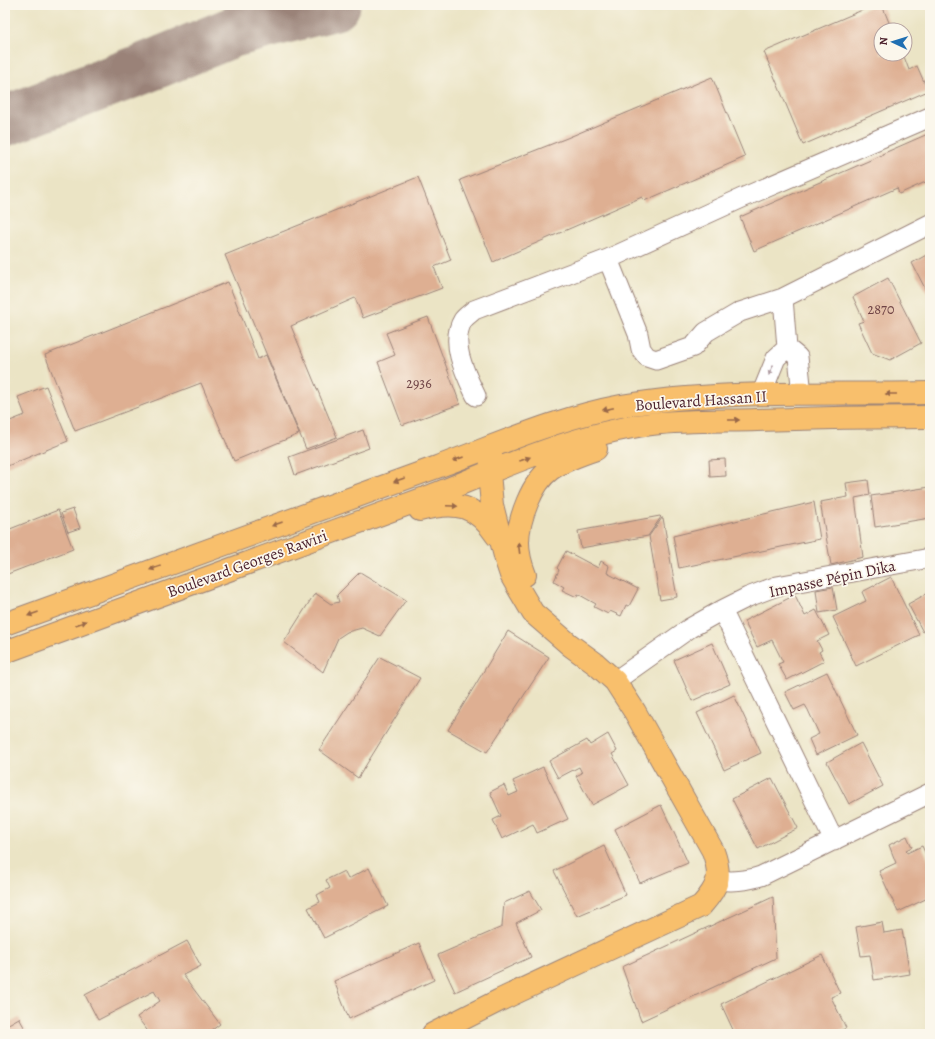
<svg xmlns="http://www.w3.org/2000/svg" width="935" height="1039" viewBox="0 0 935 1039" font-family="Alegreya,serif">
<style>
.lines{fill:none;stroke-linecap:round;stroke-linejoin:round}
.taxiway{stroke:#9a8278;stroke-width:51}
.building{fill:#deaf92}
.minor-casing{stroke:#9a8278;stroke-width:21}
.major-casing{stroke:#9a8278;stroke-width:24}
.minor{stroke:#fff;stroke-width:19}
.major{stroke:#f8bf6c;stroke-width:22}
.oneway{fill:#ae9aa0}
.oneway2{fill:#986748}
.labels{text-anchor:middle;stroke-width:3.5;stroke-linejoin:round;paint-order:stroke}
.number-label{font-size:14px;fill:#6f4345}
.street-label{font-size:16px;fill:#4a1f2b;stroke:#fbf7ec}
</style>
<rect width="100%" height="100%" fill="#fbf7ec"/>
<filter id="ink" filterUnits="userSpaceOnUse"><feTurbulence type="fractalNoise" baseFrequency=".025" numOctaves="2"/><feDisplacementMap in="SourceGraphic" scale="8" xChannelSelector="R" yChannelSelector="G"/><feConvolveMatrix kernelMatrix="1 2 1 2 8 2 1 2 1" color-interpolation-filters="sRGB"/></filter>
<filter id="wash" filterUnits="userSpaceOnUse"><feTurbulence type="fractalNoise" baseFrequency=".012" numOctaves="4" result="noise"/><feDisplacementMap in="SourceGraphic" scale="16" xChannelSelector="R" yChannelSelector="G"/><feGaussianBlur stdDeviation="0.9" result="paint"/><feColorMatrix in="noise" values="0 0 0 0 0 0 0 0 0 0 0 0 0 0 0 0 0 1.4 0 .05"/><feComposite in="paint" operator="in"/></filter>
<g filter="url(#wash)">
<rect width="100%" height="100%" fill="#ebe4c5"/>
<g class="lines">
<path class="taxiway" d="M5,121L140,70L233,32L335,5"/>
</g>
<g id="blocks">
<path class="building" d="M874,5H882L892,30H881V54H903L909,70L917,66L928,91L803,145L764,52Z
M712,77L745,157L644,201L642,197L493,262L460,180L567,138Z
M930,133V180L899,194L897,188L754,251L740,217L882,155V154Z
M418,177L451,260L434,267L442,288L363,318L355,298L291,326L337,437L306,449L225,255Z
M930,253V298L912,263Z
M888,278L921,343L890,360L872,353L858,323L864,321L853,297Z
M228,282L258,359L266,355L299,434L234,461L201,383L75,431L45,355Z
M428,317L460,404L402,425L378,362L395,355L386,333Z
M46,386L68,441L5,467V423L25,415L18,397Z
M363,430L369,448L295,475L289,457Z
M725,459L726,476L710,477L709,460Z
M868,480L870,495L855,498L863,557L831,565L820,502L848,497L846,483Z
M930,487V518L875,527L871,496Z
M814,502L820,539L679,568L673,536Z
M73,509L80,528L68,532L61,513Z
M58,510L73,549L5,575V531Z
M660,516L661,517L648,536L581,548L578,531Z
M662,518H663L677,597L660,600L649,536Z
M566,551L598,568L601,561L609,566L607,573L638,589L629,606L626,605L621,616L610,611L608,614L594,607L596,604L578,594L577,597L562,590L564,587L554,581L559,570L557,568Z
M360,572L406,600L380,636L362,628L347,632L338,638L323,672L284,642L315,593L331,604L339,602L337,595Z
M891,577L919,635L856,666L833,617L866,601L862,592Z
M833,587L837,610L819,613L816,590Z
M930,592V628L923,632L908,604Z
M795,595L805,616L816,610L829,635L817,641L822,650L819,652L824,661L787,680L778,664L783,662L772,640L757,647L744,621Z
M508,631L549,657L487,752L448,730Z
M712,643L730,684L692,701L674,660Z
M380,657L420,678L358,778L319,750Z
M827,672L857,735L816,755L809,739L819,734L808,710L805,705L794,710L785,692Z
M734,695L761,753L724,770L697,713Z
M608,734L617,751L612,754L629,785L592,805L576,776L582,773L579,767L558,778L549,761L587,740L590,745Z
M861,743L883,786L849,804L827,762Z
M543,767L568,819L537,833L533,824L502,839L493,820L501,816L490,792L504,785L509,796L518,792L513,781Z
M772,778L798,828L758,849L732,799Z
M661,805L688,863L640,883L615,829Z
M907,836L912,847L906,850L907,853L922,846L930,863V897L898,912L879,871L896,863L889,845Z
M604,846L626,895L577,916L554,871Z
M369,868L388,906L324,938L308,908L320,902L317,895L330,888L326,880L344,871L348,879Z
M530,891L541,910L516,923L531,957L455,992L438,955L502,927L504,903Z
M773,897L776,958L641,1021L622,967Z
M882,922L884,933L902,930L910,974L874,980L870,955L861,956L856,927Z
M187,941L201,966L183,975L220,1024L207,1034H150L137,1017L160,1001L154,991L98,1020L85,995Z
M419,943L434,980L349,1019L334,981Z
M822,955L840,993L831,997L846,1028L835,1034H735L721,1004Z
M19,1018L28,1034H5V1026Z"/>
</g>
</g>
<g filter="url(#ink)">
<use href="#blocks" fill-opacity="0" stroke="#9a8278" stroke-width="1"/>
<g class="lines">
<g class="minor-casing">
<path id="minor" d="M608,259L638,334L641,349L647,357L656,360L693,347L706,332L740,312L783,298L930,224
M783,298L787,348L798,357L802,394
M761,395L776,358L787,348
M476,396C466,375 449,343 463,320C466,316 471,313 474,310L608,259L742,198L930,117
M722,610L834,841
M615,681L690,628L722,610L748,597L777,586L930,558
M718,880C733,882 746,881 761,876L930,793"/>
</g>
<g class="major-casing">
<path id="major" d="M420,510C457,500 476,505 497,536
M525,575C521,565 518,553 518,542C518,520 532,482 551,469C564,460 581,454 596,449
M5,624C149,571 293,518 437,467C498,445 557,418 621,406C723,389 827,395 930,393
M5,652L433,495C503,467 575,434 651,424C686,420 722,421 757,420C815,418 872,417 930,417
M433,1034L500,1000L701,906C719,886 722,876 713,851L635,712L615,681L596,664L570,645L533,613L520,591L511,575L506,560L492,505L489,473L492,459"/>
</g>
<use href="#minor" class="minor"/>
<use href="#major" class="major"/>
</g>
<defs><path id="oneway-solid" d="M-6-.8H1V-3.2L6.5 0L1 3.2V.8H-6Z"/></defs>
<use class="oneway" href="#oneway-solid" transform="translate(771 370) rotate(113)"/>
<g class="oneway2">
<use href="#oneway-solid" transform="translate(891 394) rotate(180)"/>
<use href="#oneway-solid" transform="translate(608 409) rotate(168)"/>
<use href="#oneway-solid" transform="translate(734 420)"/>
<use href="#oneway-solid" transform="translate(458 459) rotate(160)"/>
<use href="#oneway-solid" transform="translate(525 459) rotate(-20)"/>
<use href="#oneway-solid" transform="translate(399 480) rotate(160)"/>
<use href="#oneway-solid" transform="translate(452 506) rotate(2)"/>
<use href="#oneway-solid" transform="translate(277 524) rotate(160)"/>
<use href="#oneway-solid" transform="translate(519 548) rotate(-97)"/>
<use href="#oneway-solid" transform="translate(155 568) rotate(160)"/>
<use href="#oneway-solid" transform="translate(33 614) rotate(160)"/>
<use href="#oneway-solid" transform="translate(81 623) rotate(-20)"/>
</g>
</g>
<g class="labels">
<g class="number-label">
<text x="881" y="314">2870</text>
<text x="419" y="388">2936</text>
</g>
<g class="street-label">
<text transform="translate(701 400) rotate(-4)" y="6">Boulevard Hassan II</text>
<text transform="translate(247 563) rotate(-20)" y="6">Boulevard Georges Rawiri</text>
<text transform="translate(832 578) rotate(-12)" y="6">Impasse Pépin Dika</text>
</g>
</g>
<rect width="935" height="1039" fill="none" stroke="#fbf7ec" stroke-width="20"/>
<g transform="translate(893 42) rotate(274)"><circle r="19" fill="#fbf7ec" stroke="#b4a19f"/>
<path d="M0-3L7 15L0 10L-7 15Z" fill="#1f6fb2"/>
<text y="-6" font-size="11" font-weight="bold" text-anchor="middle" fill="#4a1f2b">N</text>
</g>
</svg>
